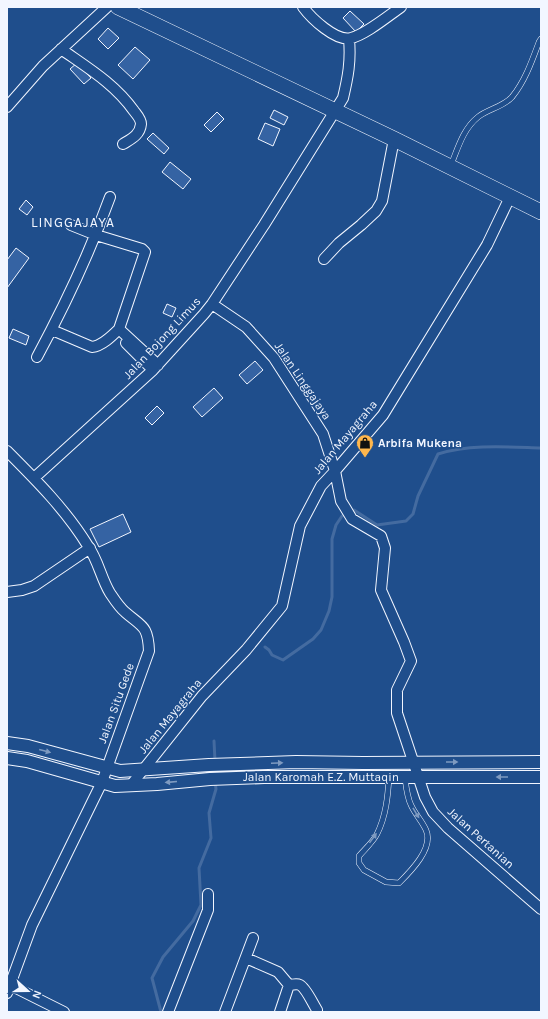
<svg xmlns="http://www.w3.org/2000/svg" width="548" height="1019" viewBox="0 0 548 1019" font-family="Karla,sans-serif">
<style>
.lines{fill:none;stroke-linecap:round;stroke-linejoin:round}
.stream{stroke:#446ba0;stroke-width:3}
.building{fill:#3563a3;stroke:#f2f6ff}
.service-casing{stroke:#f2f6ff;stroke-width:6}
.minor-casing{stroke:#f2f6ff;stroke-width:12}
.tertiary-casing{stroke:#f2f6ff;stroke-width:14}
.primary-casing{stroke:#f2f6ff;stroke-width:16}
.service{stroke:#1f4e8c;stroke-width:5}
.minor{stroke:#1f4e8c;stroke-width:10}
.tertiary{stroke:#1f4e8c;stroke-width:12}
.primary{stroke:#1f4e8c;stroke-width:15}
.oneway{fill:#7e9ac0}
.labels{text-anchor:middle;stroke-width:3;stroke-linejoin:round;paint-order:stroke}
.street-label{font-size:12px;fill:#f2f6ff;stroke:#1f4e8c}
.poi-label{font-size:12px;font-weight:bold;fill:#f2f6ff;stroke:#1f4e8c;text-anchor:start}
.quarter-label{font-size:14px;letter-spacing:1px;fill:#f2f6ff;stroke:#1f4e8c}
</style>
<rect width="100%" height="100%" fill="#1f4e8c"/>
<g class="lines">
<path class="stream" d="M265,647L269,650L272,655L283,660L313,639L321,630L329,611L332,597V539L336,525L342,516L354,510L377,525L406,521L413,514L418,496L438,454C471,444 507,447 541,448
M214,741L215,761
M161,1012L152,978L163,957L193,921L201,905L199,868L211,838L209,813L216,789L215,781"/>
</g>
<path class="building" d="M350,11L364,24L356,32L343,18Z
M108,28L119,38L108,49L98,39Z
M135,47L150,60L133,79L118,65Z
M77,63L91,78L84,84L70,69Z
M274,110L288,117L284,125L270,118Z
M217,112L224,119L211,132L204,125Z
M265,123L280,129L273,146L258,139Z
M153,133L169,148L164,154L147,139Z
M170,162L191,179L183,189L162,172Z
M26,200L33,207L27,215L19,209Z
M16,248L29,258L7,288V260Z
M167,304L176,308L172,317L163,313Z
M13,329L29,336L26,345L9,338Z
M255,361L263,370L247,384L239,375Z
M214,388L223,398L202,417L193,407Z
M157,406L164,413L152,425L145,418Z
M123,514L131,532L99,547L90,529Z"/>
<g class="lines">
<g class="service-casing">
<path id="service" d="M451,165C458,148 463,129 478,117C488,109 503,107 512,97C525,81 532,61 539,42L541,39
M389,776C388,796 386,816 377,834C373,842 365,849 359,856V863L364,870L386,882L399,883C411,871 434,848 426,830C422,821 415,814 411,805C407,797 406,786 405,778"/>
</g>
<g class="minor-casing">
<path id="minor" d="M303,7C311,18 336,42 351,38C365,35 388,16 401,7
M61,49C88,68 115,84 134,111C137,115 141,119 141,124C140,135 131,139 123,144
M7,107L43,66L107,7
M324,259L339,243L361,225L376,211L382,201L394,139
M212,304L246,327L274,358L323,434L335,471L341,501L346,509L352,519L381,536L385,548L381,590L404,642L411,661L397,690V713L425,797L433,812L448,828L541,909
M119,329L158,365
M52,330L92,347C102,346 112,336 119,329L145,252L142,249L96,235L71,225
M126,343L153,370
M37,357C65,305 90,252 110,197
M7,451C36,480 66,510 88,546C98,560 101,578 110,593C114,599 119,607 125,612C142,627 148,625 149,651L102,782L32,925L7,993
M34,478L153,370L204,314L212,304L264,225L343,98C348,77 351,61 349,39
M7,592L22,590L34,586L90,548
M131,785L202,696L246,650L282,606L300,526L321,486L335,471L383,415L487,245L510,197
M246,958L278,972L289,985
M10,985L64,1012
M168,1012L208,910V894
M225,1012L253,938
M280,1012L289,985C293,985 296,983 300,985C306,988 313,1004 317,1010"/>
</g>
<g class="tertiary-casing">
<path id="tertiary" d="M7,743L28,746L120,771L209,765L296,762L363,763L541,762
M7,758L27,761L115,786L157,784L210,779L264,777H541"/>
</g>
<g class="primary-casing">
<path id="primary" d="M118,7L394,139L541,212"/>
</g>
<use href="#service" class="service"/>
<use href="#minor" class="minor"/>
<use href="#tertiary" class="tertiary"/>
<use href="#primary" class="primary"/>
</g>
<defs><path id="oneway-solid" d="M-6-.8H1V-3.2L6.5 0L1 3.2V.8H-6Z"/></defs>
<g class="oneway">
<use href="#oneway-solid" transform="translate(45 751) rotate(15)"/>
<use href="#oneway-solid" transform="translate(452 762)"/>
<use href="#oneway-solid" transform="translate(277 763) rotate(-2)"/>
<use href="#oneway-solid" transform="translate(502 777) rotate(-180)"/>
<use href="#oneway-solid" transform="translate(171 782) rotate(175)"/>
<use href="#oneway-solid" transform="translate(416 813) rotate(59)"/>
<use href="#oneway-solid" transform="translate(373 838) rotate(-54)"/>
</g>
<defs>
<g id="shop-pin" transform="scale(0.9)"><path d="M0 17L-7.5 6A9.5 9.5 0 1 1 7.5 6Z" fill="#ffb74d" stroke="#1f4e8c"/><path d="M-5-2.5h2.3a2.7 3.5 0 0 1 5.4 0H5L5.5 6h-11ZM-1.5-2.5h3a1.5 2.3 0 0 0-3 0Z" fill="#111"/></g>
</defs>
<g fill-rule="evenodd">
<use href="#shop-pin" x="365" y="443"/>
</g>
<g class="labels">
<g class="street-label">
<text transform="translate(162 338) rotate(-47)" y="4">Jalan Bojong Limus</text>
<text transform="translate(303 381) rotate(56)" y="4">Jalan Linggajaya</text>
<text transform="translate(345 437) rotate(-50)" y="4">Jalan Mayagraha</text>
<text transform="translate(116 703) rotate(-70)" y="4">Jalan Situ Gede</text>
<text transform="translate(170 716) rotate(-51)" y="4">Jalan Mayagraha</text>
<text x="321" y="781">Jalan Karomah E.Z. Muttaqin</text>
<text transform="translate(481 838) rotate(42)" y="4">Jalan Pertanian</text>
</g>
<g class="poi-label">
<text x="378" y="447">Arbifa Mukena</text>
</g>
<g class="quarter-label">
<text x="73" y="227">LINGGAJAYA</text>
</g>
</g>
<rect width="548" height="1019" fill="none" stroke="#f2f6ff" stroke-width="16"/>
<g transform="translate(28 991) rotate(111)" stroke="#1f4e8c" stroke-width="3" paint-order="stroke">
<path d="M0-3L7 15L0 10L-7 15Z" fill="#f2f6ff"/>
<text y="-6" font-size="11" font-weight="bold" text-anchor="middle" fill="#f2f6ff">N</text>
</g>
</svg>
